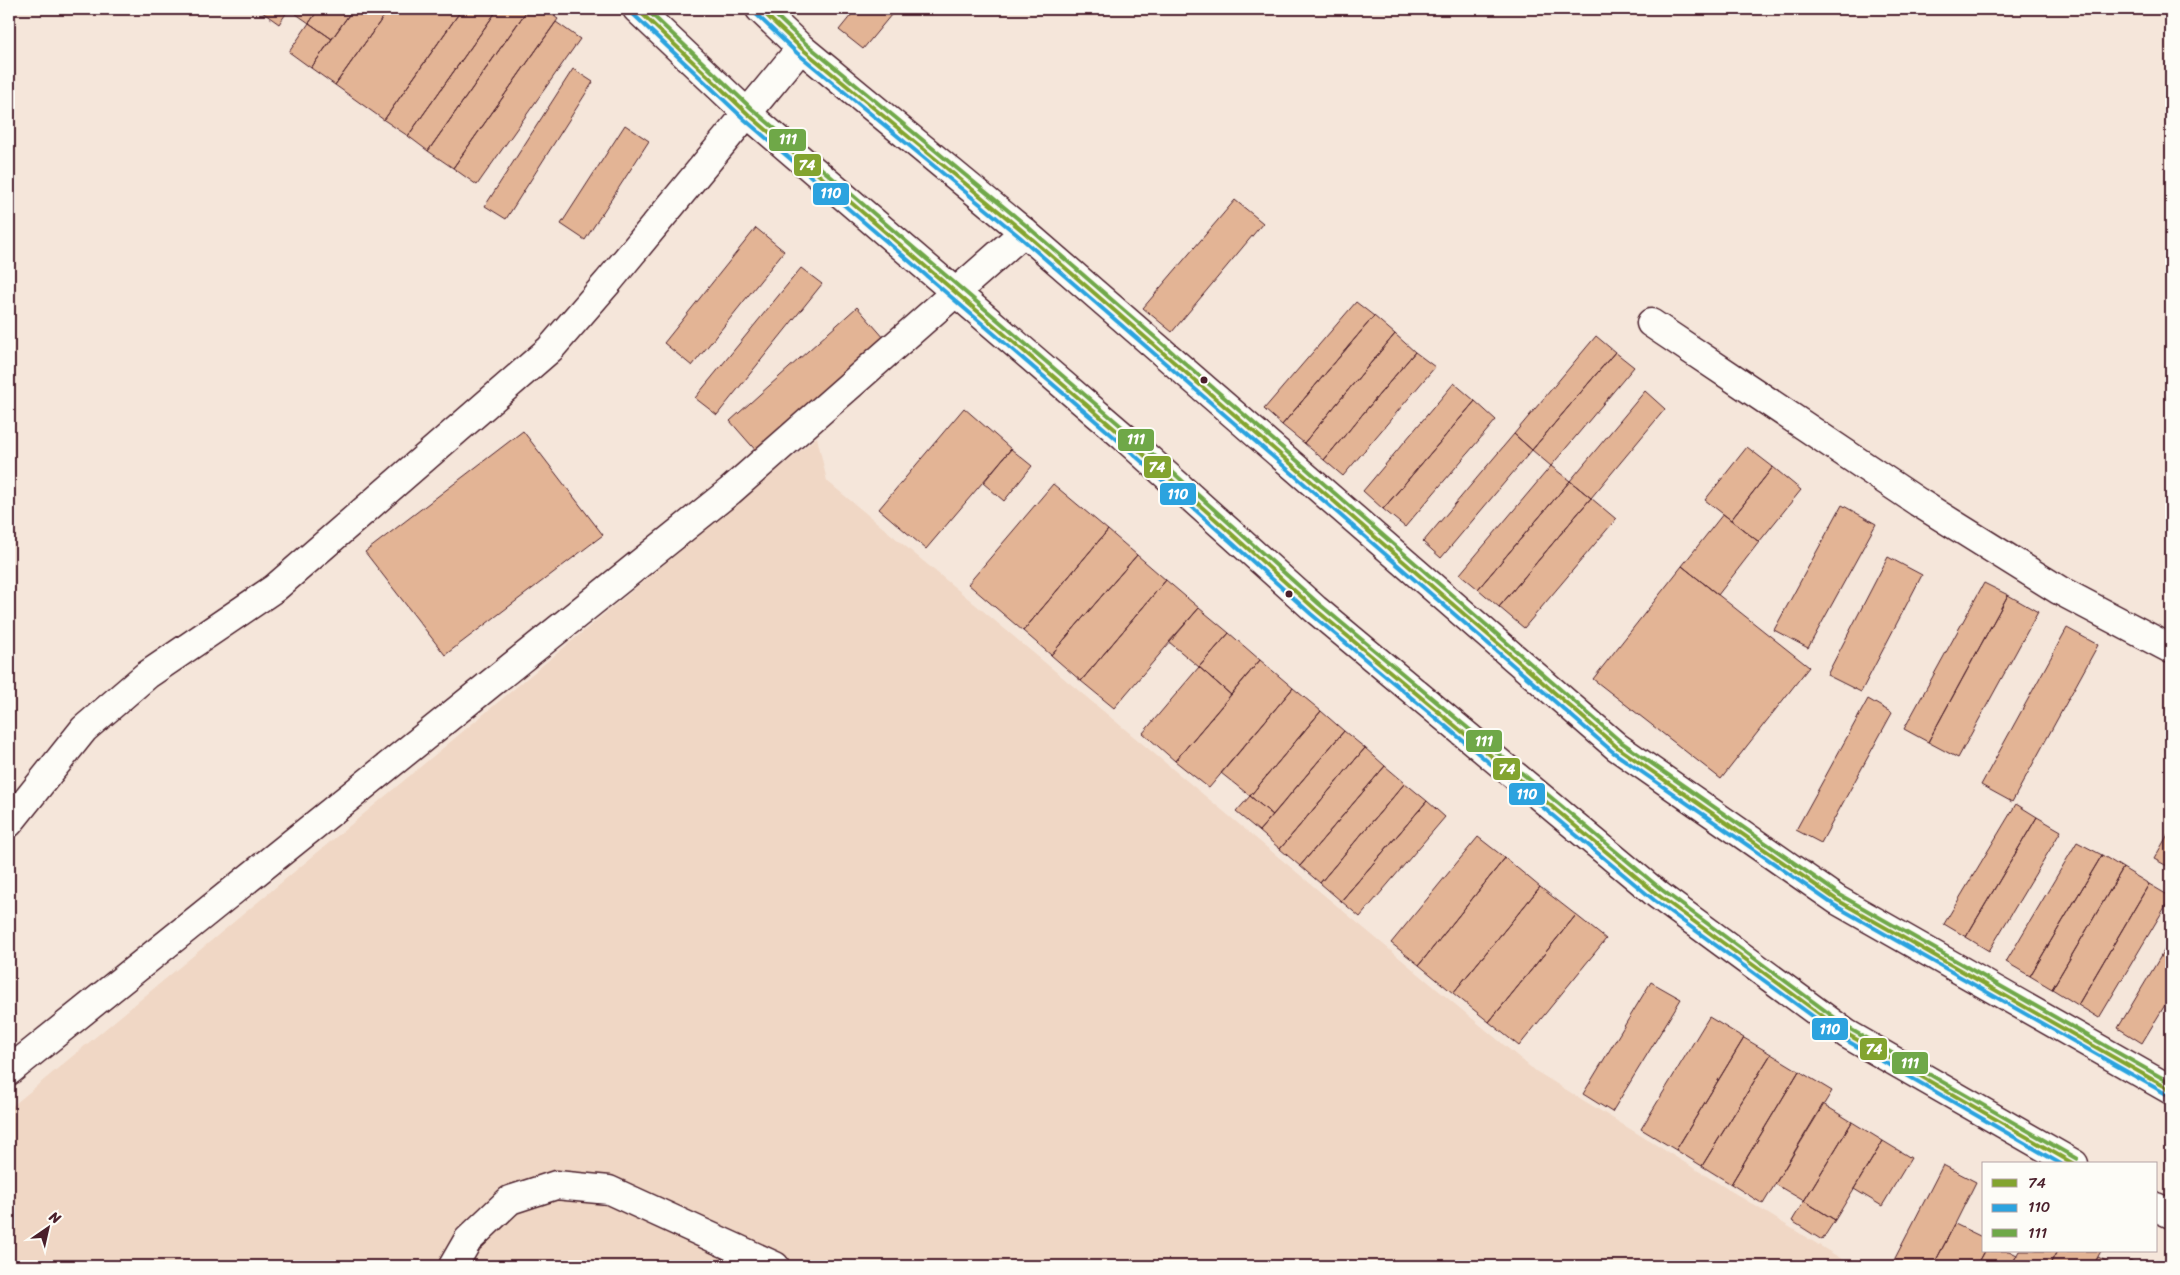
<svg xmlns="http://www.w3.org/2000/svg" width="2180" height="1275" viewBox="0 0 2180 1275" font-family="Sriracha,sans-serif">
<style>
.built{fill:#f0d7c5}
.building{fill:#e3b495;stroke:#4a1f2b}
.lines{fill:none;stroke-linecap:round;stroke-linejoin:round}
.minor-casing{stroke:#4a1f2b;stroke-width:31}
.major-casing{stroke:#4a1f2b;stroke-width:31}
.minor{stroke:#fdfcf7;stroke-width:28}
.major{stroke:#fdfcf7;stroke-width:28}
.bus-1-casing{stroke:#fdfcf7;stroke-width:8}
.bus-2-casing{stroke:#fdfcf7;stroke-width:8}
.bus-3-casing{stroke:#fdfcf7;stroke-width:8}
.bus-1{stroke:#83a42f;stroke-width:4}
.bus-2{stroke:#2ca3df;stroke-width:4}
.bus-3{stroke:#6fa848;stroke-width:4}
.bus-dot{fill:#4a1f2b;stroke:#fdfcf7;stroke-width:2}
.line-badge{stroke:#fdfcf7;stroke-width:2}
.badge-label{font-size:14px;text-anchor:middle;font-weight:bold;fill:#fff}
</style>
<rect width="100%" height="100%" fill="#f5e6da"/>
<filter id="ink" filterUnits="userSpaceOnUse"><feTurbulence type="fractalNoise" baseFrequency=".02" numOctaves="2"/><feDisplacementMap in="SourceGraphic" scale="10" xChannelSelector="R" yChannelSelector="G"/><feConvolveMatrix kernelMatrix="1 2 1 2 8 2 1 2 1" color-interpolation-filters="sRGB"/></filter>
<g filter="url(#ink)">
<path class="built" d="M817,437L827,481L1534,1070L1853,1266H9V1109Z"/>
<path class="building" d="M258,9H289L279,24Z
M289,9H319L309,23Z
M319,9H353L332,39L309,23Z
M353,9H389L335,85L311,68Z
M389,9H462L384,120L335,85Z
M462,9H498L408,136L384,120Z
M498,9H528L428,151L408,136Z
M528,9H544L558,19L453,168L428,151Z
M856,9H896L863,49L839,30Z
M556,22L580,39L477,185L453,168Z
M309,23L332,39L311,68L289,52Z
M573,69L593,82L506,219L485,206Z
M625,125L649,141L585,240L561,224Z
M1235,200L1263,223L1172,332L1143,308Z
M756,228L784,251L692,366L664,343Z
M801,268L822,284L717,415L695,398Z
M1356,302L1374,316L1282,425L1264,409Z
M857,307L885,339L758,453L730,421Z
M1374,316L1395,334L1304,443L1282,425Z
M1395,334L1415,352L1324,460L1304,443Z
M1596,336L1615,352L1532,450L1514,434Z
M1415,352L1435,367L1343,476L1324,460Z
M1615,352L1634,367L1551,466L1532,450Z
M1454,383L1475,401L1383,509L1363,491Z
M1645,391L1665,409L1591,498L1570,481Z
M1475,401L1496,420L1405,527L1383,509Z
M964,408L1011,449L926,549L879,509Z
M523,431L603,535L445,655L365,552Z
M1514,434L1532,450L1441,558L1423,542Z
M1747,447L1773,467L1731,520L1705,500Z
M1011,449L1032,466L1004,501L983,483Z
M1551,466L1570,481L1478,589L1460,574Z
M1773,467L1801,490L1759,542L1731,520Z
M1570,481L1591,498L1499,607L1478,589Z
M1053,484L1108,530L1023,631L968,584Z
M1591,498L1616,519L1524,628L1499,607Z
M1842,505L1876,524L1808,648L1774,630Z
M1723,514L1759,542L1718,595L1682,566Z
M1108,530L1137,555L1051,655L1023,631Z
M1137,555L1166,580L1081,681L1051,655Z
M1888,557L1922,575L1861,692L1827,675Z
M1682,566L1809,667L1721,779L1593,679Z
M1166,580L1199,608L1114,708L1081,681Z
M1984,583L2008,595L1928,742L1904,729Z
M2008,595L2038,612L1958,758L1928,742Z
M1199,608L1229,633L1199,667L1169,642Z
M2067,628L2098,645L2012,802L1981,785Z
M1229,633L1260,660L1231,695L1199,667Z
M1260,660L1293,688L1209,788L1175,761Z
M1199,667L1231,695L1175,761L1143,733Z
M1293,688L1321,711L1250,796L1221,773Z
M1868,699L1892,713L1821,843L1796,830Z
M1321,711L1344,731L1273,815L1250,796Z
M1344,731L1365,748L1280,849L1259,831Z
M1365,748L1385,766L1300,866L1280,849Z
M1385,766L1405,783L1320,883L1300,866Z
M1405,783L1427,801L1341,901L1320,883Z
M1250,796L1273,815L1259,831L1236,812Z
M1427,801L1445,817L1360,917L1341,901Z
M2016,804L2037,817L1966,937L1944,924Z
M2037,817L2061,831L1989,951L1966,937Z
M2171,829V868L2154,859Z
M1478,837L1505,858L1419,965L1391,943Z
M2077,842L2102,855L2030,976L2006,962Z
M2102,855L2123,868L2052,989L2030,976Z
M1505,858L1540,887L1453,993L1419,965Z
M2123,868L2149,884L2078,1005L2052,989Z
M2149,884L2171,897L2099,1018L2078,1005Z
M1540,887L1576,915L1489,1022L1453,993Z
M1576,915L1606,939L1519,1046L1489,1022Z
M2171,939V995L2142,1043L2118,1028Z
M1651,982L1681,999L1612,1112L1583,1094Z
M1709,1017L1744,1038L1676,1150L1641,1129Z
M1744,1038L1771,1054L1702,1166L1676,1150Z
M1771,1054L1799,1071L1731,1184L1702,1166Z
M1799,1071L1832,1091L1763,1204L1731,1184Z
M1823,1104L1852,1122L1804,1201L1775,1184Z
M1852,1122L1883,1141L1835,1220L1804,1201Z
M1883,1141L1911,1158L1882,1206L1854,1189Z
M1943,1165L1976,1182L1955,1224L1933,1266H1891Z
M1804,1201L1835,1220L1822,1240L1792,1221Z
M1955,1224L1984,1238V1251L1976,1266H1933Z
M1984,1251H2009L2017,1255L2011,1266H1976Z
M2019,1251H2057L2049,1266H2011Z
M2057,1251H2101L2093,1266H2049Z
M2098,1257L2116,1266H2093Z
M2130,1260L2142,1266H2127Z"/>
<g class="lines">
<g class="minor-casing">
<path id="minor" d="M1651,323L1918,502L2059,590L2171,649
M9,823L84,729L147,675L275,588L550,349L608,282L801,48
M9,1071L730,491L1024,232
M453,1266L468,1240L510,1200L556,1185L609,1190L775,1266"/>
</g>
<g class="major-casing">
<path id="major" d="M637,9L748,114L1124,437L1315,609L1658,895L1847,1034L2074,1164
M760,9L801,48L1024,232L1617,747L1837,900L2171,1090
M2156,1207L2171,1214"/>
</g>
<use href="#minor" class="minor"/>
<use href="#major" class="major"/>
<g class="bus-1-casing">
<path id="bus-1" d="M637,9L748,114L1124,437L1315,609L1658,895L1847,1034L2074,1164
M760,9L801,48L1024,232L1617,747L1837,900L2171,1090"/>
</g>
<g class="bus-2-casing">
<path id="bus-2" d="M633,14L744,119L1120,442L1311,614L1654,900L1844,1039L2061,1164
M756,14L797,53L1020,237L1613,752L1834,905L2168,1095"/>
</g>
<g class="bus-3-casing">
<path id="bus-3" d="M646,9L752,109L1128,432L1319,604L1662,890L1850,1029L2077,1159
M769,9L805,43L1028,227L1621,742L1840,895L2171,1083"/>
</g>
<use href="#bus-1" class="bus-1"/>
<use href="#bus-2" class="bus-2"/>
<use href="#bus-3" class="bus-3"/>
</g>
</g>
<g class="bus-dot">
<circle cx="1204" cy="380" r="4.5"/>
<circle cx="1289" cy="594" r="4.5"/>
</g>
<g class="line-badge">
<rect x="768" y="128" width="39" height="24" rx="5" fill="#6fa848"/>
<rect x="793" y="153" width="29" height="24" rx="5" fill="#83a42f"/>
<rect x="812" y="182" width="38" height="24" rx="5" fill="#2ca3df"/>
<rect x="1117" y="428" width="38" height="24" rx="5" fill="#6fa848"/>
<rect x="1143" y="455" width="29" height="24" rx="5" fill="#83a42f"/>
<rect x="1159" y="482" width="38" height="24" rx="5" fill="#2ca3df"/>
<rect x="1465" y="729" width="38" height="24" rx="5" fill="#6fa848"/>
<rect x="1492" y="757" width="29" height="24" rx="5" fill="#83a42f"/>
<rect x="1508" y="782" width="38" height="24" rx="5" fill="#2ca3df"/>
<rect x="1811" y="1017" width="38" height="24" rx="5" fill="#2ca3df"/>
<rect x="1859" y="1037" width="29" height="24" rx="5" fill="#83a42f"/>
<rect x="1891" y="1051" width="38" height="24" rx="5" fill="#6fa848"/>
</g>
<g class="badge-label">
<text x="788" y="144">111</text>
<text x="807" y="170">74</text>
<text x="831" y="198">110</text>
<text x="1136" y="444">111</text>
<text x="1157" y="472">74</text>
<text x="1178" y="499">110</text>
<text x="1484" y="746">111</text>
<text x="1507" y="774">74</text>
<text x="1527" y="799">110</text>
<text x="1830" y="1034">110</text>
<text x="1874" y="1054">74</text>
<text x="1910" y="1068">111</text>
</g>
<rect width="2180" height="1275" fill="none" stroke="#fdfcf7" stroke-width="30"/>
<rect x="15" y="15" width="2150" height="1245" fill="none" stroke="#4a1f2b" stroke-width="2" filter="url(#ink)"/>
<rect x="1982" y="1162" width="175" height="90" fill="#fdfcf7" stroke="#b5a4a5"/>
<rect x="1992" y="1179" width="25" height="8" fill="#83a42f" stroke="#b5a4a5"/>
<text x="2028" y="1188" font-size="15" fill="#4a1f2b">74</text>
<rect x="1992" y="1204" width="25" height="8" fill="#2ca3df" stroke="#b5a4a5"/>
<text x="2028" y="1212" font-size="15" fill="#4a1f2b">110</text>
<rect x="1992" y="1229" width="25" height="8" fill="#6fa848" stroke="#b5a4a5"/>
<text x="2028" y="1238" font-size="15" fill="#4a1f2b">111</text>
<g transform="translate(48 1228) rotate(34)" stroke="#fdfcf7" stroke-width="4" paint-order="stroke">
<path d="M0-4L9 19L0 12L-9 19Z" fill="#4a1f2b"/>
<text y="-8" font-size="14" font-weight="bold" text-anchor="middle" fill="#4a1f2b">N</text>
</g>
</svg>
